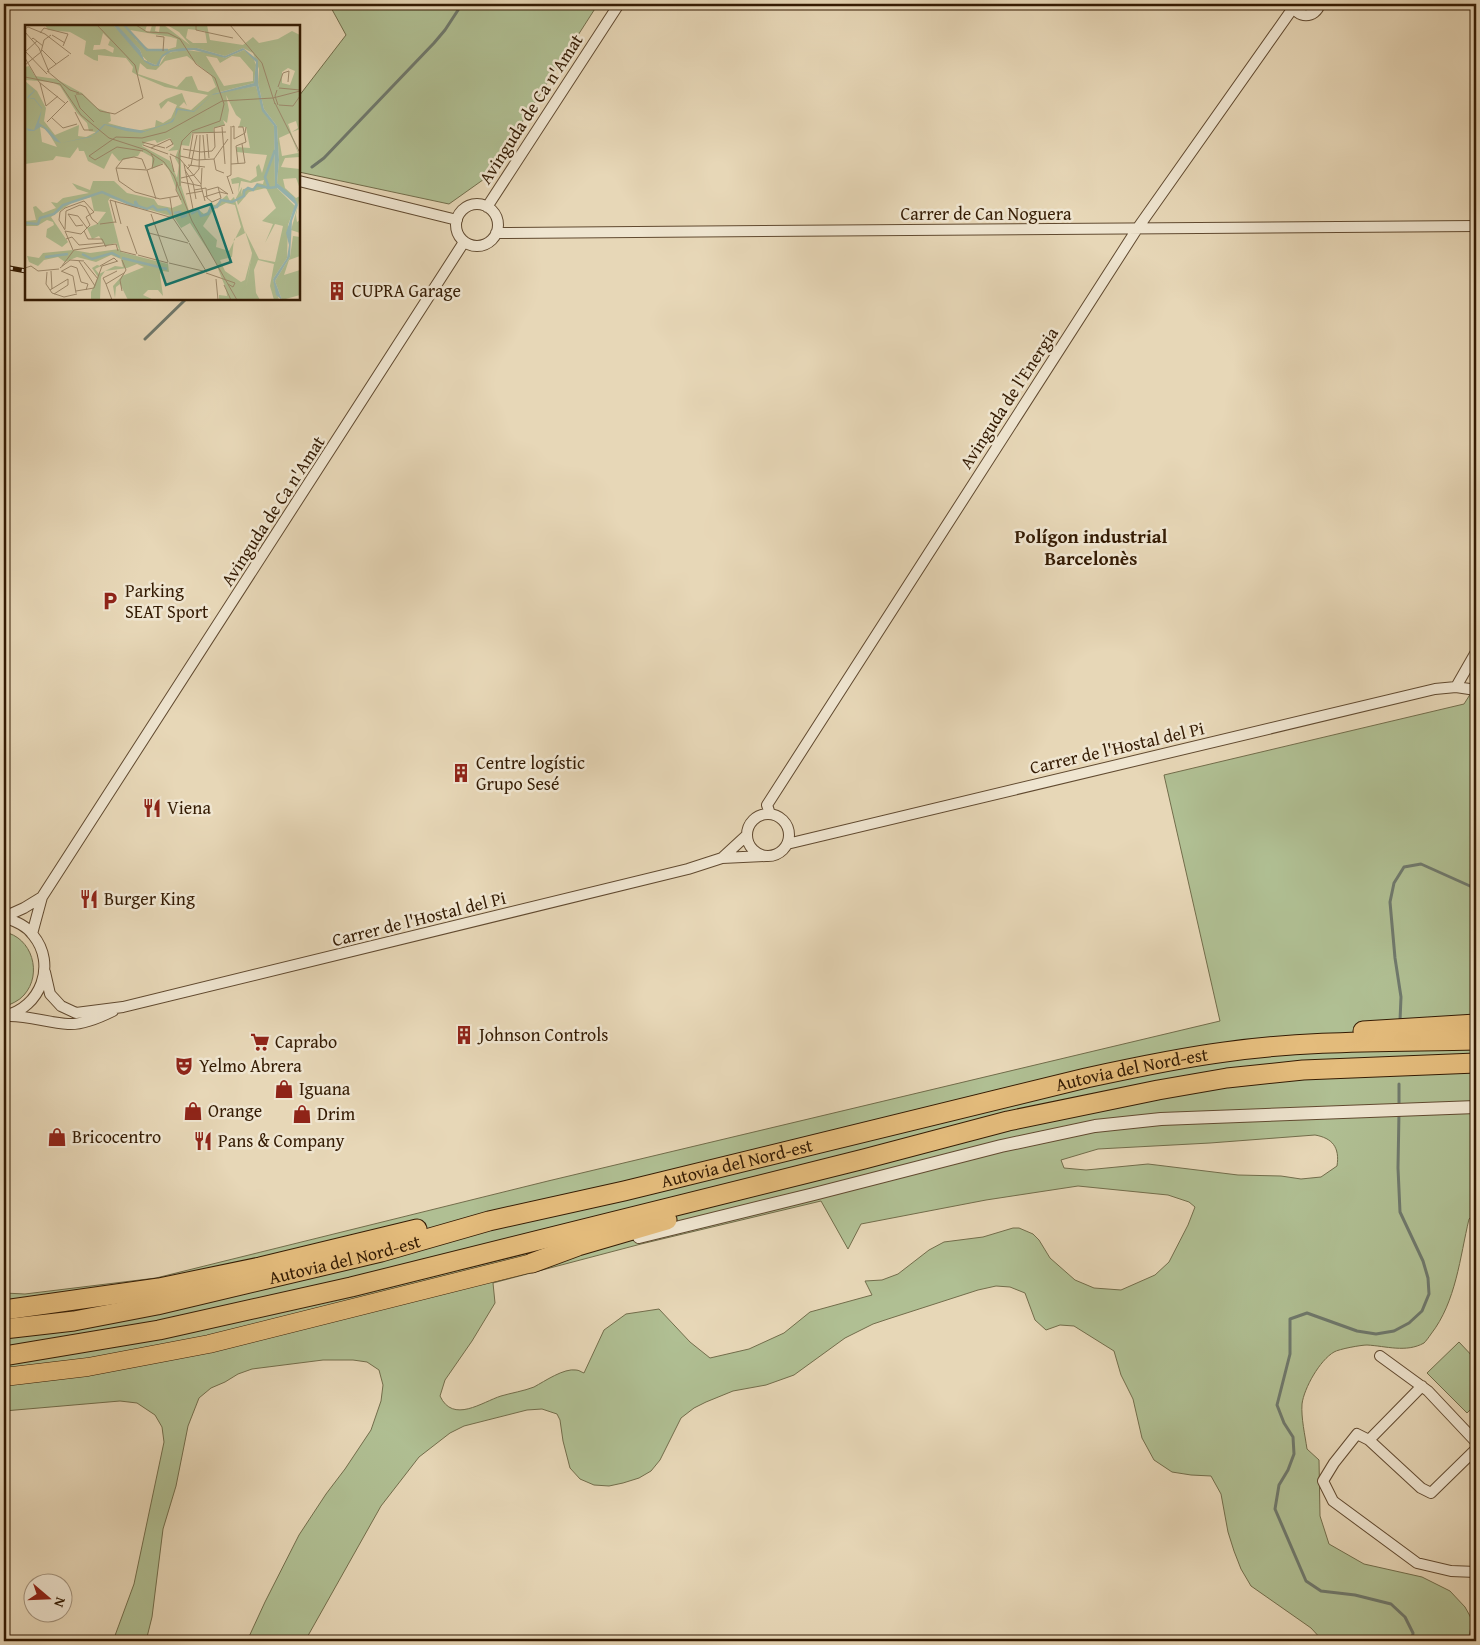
<svg xmlns="http://www.w3.org/2000/svg" width="1480" height="1645" viewBox="0 0 1480 1645" font-family="'Gentium Book Plus',serif">
<style>
.green{fill:#b0bf93;stroke:#726d4b;fill-rule:evenodd}
.lines{fill:none;stroke-linecap:round;stroke-linejoin:round}
.stream{stroke:#6f796d;stroke-width:3}
.minor-casing{stroke:#614a30;stroke-width:12}
.tertiary-casing{stroke:#614a30;stroke-width:14}
.trunk-casing{stroke:#341b03;stroke-width:19}
.motorway-casing{stroke:#341b03;stroke-width:21}
.minor{stroke:#efe5d0;stroke-width:10}
.tertiary{stroke:#efe5d0;stroke-width:12}
.trunk{stroke:#e4bc7c;stroke-width:18}
.motorway{stroke:#e4bc7c;stroke-width:19}
.rail-casing{stroke:#341b03;stroke-width:5}
.rail{stroke:#efe5d0;stroke-width:3;stroke-dasharray:9;stroke-linecap:butt}
.labels{text-anchor:middle;stroke-width:5;stroke-linejoin:round;paint-order:stroke}
.street-label{font-size:18px;fill:#341b03;stroke:#efe5d0}
.poi-label{font-size:18px;fill:#341b03;stroke:#efe5d0;text-anchor:start}
.neighbourhood-label{font-size:19px;font-weight:bold;fill:#341b03;stroke:#efe5d0}
.inset-river{fill:none;stroke:#97b8b4;stroke-width:2.5}
.inset-road{fill:none;stroke:#9f8c6f;stroke-width:1}
.view{fill:#0f766e;fill-opacity:0.15;stroke:#0f766e;stroke-width:2.5}
.inset-edge{fill:none;stroke:#341b03;stroke-width:2.5}
</style>
<rect width="100%" height="100%" fill="#e7d7b7"/>
<filter id="stains"><feTurbulence type="fractalNoise" baseFrequency=".004" numOctaves="4"/><feColorMatrix values="0 0 0 0 .2 0 0 0 0 .09 0 0 0 0 .02 0 0 0 .5 -.17"/></filter>
<radialGradient id="worn" r=".72"><stop offset=".6" stop-color="#630" stop-opacity="0"/><stop offset="1" stop-color="#630" stop-opacity=".3"/></radialGradient>
<path class="green" d="M329,4H598L487,177L449,204L299,172V96L346,35Z
M1476,685V1098L1471,1099L1476,1154V1213L1469,1219C1460,1257 1456,1302 1431,1334C1429,1337 1426,1341 1424,1343C1406,1353 1386,1346 1367,1345C1361,1345 1339,1349 1334,1352C1320,1360 1304,1388 1302,1404C1301,1418 1305,1435 1307,1449L1319,1460L1320,1516L1329,1544L1364,1564L1422,1577L1450,1591L1465,1607L1470,1616L1472,1622L1468,1641H1323L1311,1628L1251,1586L1241,1569L1234,1551L1228,1532L1221,1494L1211,1476L1191,1475L1172,1472L1154,1460L1142,1438L1133,1399L1121,1375L1114,1351L1074,1326L1060,1325L1046,1330L1035,1320L1025,1293L1010,1287L996,1286L978,1290L888,1319L873,1324L845,1338L794,1375L766,1385L733,1391L706,1402L694,1408L681,1418L660,1460L651,1471L639,1478L623,1483L609,1486L594,1485L580,1479L570,1468L563,1441L560,1420L557,1414L542,1409L527,1410L464,1426L450,1433L419,1457L381,1506L305,1641H247L265,1602L299,1535L326,1494L345,1469L371,1430L381,1401L383,1385L379,1370L367,1362L353,1360H323L252,1369L238,1374L225,1382L211,1388L199,1398L188,1426L176,1486L163,1529L152,1617L146,1641H113L134,1584L164,1442L162,1427L155,1415L137,1403L120,1401L4,1411V1293L25,1294L156,1278L548,1181L1220,1021L1164,775L1464,704ZM1315,1135C1332,1138 1340,1147 1337,1166L1321,1177L1301,1179L1281,1176L1238,1175L1148,1164L1086,1170L1064,1168L1061,1160L1098,1149L1210,1143ZM1078,1186L1168,1195L1189,1202L1195,1207L1188,1225L1169,1262L1155,1275L1121,1290L1094,1288L1075,1280L1050,1258L1039,1240L1033,1234L1019,1228H1013L983,1237L944,1242L929,1250L898,1274L882,1280L865,1281L872,1295L810,1312L784,1333L749,1349L710,1358L690,1342L659,1309L626,1314L604,1330L584,1373C581,1372 579,1370 576,1370C564,1368 545,1381 534,1387C524,1391 511,1393 501,1396C482,1402 453,1424 440,1396L445,1380L472,1341L495,1303L493,1283L641,1244L821,1201L848,1249L861,1224L986,1200Z
M4,932C32,937 43,974 24,995C19,1001 11,1004 4,1007Z
M1459,1342L1476,1360V1404L1467,1413L1427,1373Z"/>
<g class="lines">
<path class="stream" d="M312,167L324,158L434,43L445,30L462,4
M145,339L186,299
M1400,1021L1401,997L1395,958L1390,902L1394,883L1404,867L1421,864L1470,886L1476,888
M1399,1106V1084
M1399,1112L1398,1168L1400,1212L1423,1261L1428,1278L1429,1294L1422,1311L1409,1323L1394,1331L1376,1334L1357,1331L1307,1313L1290,1319V1354L1277,1405L1284,1423L1293,1437L1294,1454L1288,1470L1279,1485L1275,1509L1306,1581L1321,1591L1355,1595L1391,1604L1405,1617L1413,1633L1412,1641"/>
<g class="minor-casing">
<path id="minor" d="M1292,4C1297,19 1315,19 1320,4
M299,181L457,220
M456 225a21 21 0 1 1 42 0a21 21 0 1 1-42 0Z
M487,207L619,4
M496,233L1476,226
M1456,687L1476,652
M770,814L767,805L1137,229L1293,8
M747 835a21 21 0 1 1 42 0a21 21 0 1 1-42 0Z
M787,844L1435,689L1456,687L1476,690
M722,858L747,835
M4,917C14,921 26,925 33,935C57,964 41,1008 4,1016
M4,917L24,908L42,897
M32,934L42,897L464,242
M45,972L50,994L61,1006L76,1013L123,1007L688,869L722,858L766,856
M10,1016C30,1016 49,1023 68,1024C81,1025 101,1017 113,1011
M1380,1356L1428,1391L1476,1442
M1369,1440L1422,1386
M1476,1449L1431,1493L1421,1488L1369,1440L1357,1434L1334,1463L1323,1481L1333,1501L1417,1563L1451,1571L1476,1572"/>
</g>
<g class="tertiary-casing">
<path id="tertiary" d="M639,1237L814,1194L1001,1146L1095,1126L1161,1119L1476,1107"/>
</g>
<g class="trunk-casing">
<path id="trunk" d="M4,1377L88,1367L209,1344L532,1263"/>
</g>
<g class="motorway-casing">
<g id="motorway">
<path d="M1363,1031L1476,1024"/>
<path d="M532,1263L578,1246L667,1220"/>
<path d="M4,1310L159,1288L260,1267L417,1229"/>
<path id="s1" d="M4,1329L74,1321L157,1305L381,1252L489,1221L624,1191L1086,1078C1132,1068 1178,1058 1225,1052C1308,1040 1393,1042 1476,1040"/>
<path d="M4,1356L159,1330L351,1287L864,1159L1008,1121L1158,1090L1227,1078L1303,1070L1476,1063"/>
</g>
</g>
<use href="#minor" class="minor"/>
<use href="#tertiary" class="tertiary"/>
<use href="#trunk" class="trunk"/>
<use href="#motorway" class="motorway"/>
<g class="rail-casing">
<path id="rail" d="M4,267L26,271"/>
</g>
<use href="#rail" class="rail"/>
</g>
<defs>
<g id="building-bare" transform="scale(1.5)"><path d="M-4-6H4V6H1V3H-1V6H-4ZM-2.5-4.3h1.7v1.8h-1.7ZM.8-4.3h1.7v1.8H.8ZM-2.5-1h1.7V.8h-1.7ZM.8-1h1.7V.8H.8Z" fill="#8f2418" stroke="#efe5d0" stroke-width="2.5" paint-order="stroke"/></g>
<g id="parking-bare" transform="scale(1.5)"><path d="M-3.5-5.5H1a3.5 3.5 0 0 1 0 7H-1V5.5H-3.5ZM-1-3.4V-.6H.8a1.4 1.4 0 0 0 0-2.8Z" fill="#8f2418" stroke="#efe5d0" stroke-width="2.5" paint-order="stroke"/></g>
<g id="restaurant-bare" transform="scale(1.5)"><path d="M-5-6h1v4h1v-4h1v4h1v-4h1v5L-1.5 .5V6h-2V.5L-5-1ZM5-6V6H3V1.5H1.5Q1.5-4 5-6Z" fill="#8f2418" stroke="#efe5d0" stroke-width="2.5" paint-order="stroke"/></g>
<g id="supermarket-bare" transform="scale(1.5)"><path d="M-6-5.5h2.5l.6 2H6L4.5 2H-2.5L-4.4-4H-6ZM-1.5 3.2a1.3 1.3 0 1 0 .1 0ZM3 3.2a1.3 1.3 0 1 0 .1 0Z" fill="#8f2418" stroke="#efe5d0" stroke-width="2.5" paint-order="stroke"/></g>
<g id="theatre-bare" transform="scale(1.5)"><path d="M-5-5.5Q0-4 5-5.5V0Q5 5 0 6Q-5 5-5 0ZM-3.3-2.5H-1v1.5H-3.3ZM1-2.5H3.3v1.5H1ZM-2.8 1Q0 5.5 2.8 1Z" fill="#8f2418" stroke="#efe5d0" stroke-width="2.5" paint-order="stroke"/></g>
<g id="shop-bare" transform="scale(1.5)"><path d="M-5-2.5h2.3a2.7 3.5 0 0 1 5.4 0H5L5.5 6h-11ZM-1.5-2.5h3a1.5 2.3 0 0 0-3 0Z" fill="#8f2418" stroke="#efe5d0" stroke-width="2.5" paint-order="stroke"/></g>
</defs>
<g fill-rule="evenodd">
<use href="#building-bare" x="337" y="291"/>
<use href="#parking-bare" x="110" y="601"/>
<use href="#building-bare" x="461" y="773"/>
<use href="#restaurant-bare" x="152" y="808"/>
<use href="#restaurant-bare" x="89" y="899"/>
<use href="#building-bare" x="464" y="1035"/>
<use href="#supermarket-bare" x="260" y="1042"/>
<use href="#theatre-bare" x="184" y="1066"/>
<use href="#shop-bare" x="284" y="1089"/>
<use href="#shop-bare" x="193" y="1111"/>
<use href="#shop-bare" x="302" y="1114"/>
<use href="#shop-bare" x="57" y="1137"/>
<use href="#restaurant-bare" x="203" y="1141"/>
</g>
<g class="labels">
<g class="street-label">
<text transform="translate(531 109) rotate(-57)" y="6">Avinguda de Ca n'Amat</text>
<text x="986" y="220">Carrer de Can Noguera</text>
<text transform="translate(1009 398) rotate(-57)" y="6">Avinguda de l'Energia</text>
<text transform="translate(273 511) rotate(-57)" y="6">Avinguda de Ca n'Amat</text>
<text transform="translate(1117 748) rotate(-13)" y="6">Carrer de l'Hostal del Pi</text>
<text transform="translate(419 919) rotate(-14)" y="6">Carrer de l'Hostal del Pi</text>
<text dy="6" stroke="none"><textPath href="#s1" startOffset="1158">Autovia del Nord-est</textPath></text>
<text dy="6" stroke="none"><textPath href="#s1" startOffset="752">Autovia del Nord-est</textPath></text>
<text dy="6" stroke="none"><textPath href="#s1" startOffset="348">Autovia del Nord-est</textPath></text>
</g>
<g class="poi-label">
<text x="352" y="297">CUPRA Garage</text>
<text x="125" y="597">Parking<tspan x="125" dy="21">SEAT Sport</tspan></text>
<text x="476" y="769">Centre logístic<tspan x="476" dy="21">Grupo Sesé</tspan></text>
<text x="167" y="814">Viena</text>
<text x="104" y="905">Burger King</text>
<text x="479" y="1041">Johnson Controls</text>
<text x="275" y="1048">Caprabo</text>
<text x="199" y="1072">Yelmo Abrera</text>
<text x="299" y="1095">Iguana</text>
<text x="208" y="1117">Orange</text>
<text x="317" y="1120">Drim</text>
<text x="72" y="1143">Bricocentro</text>
<text x="218" y="1147">Pans &amp; Company</text>
</g>
<g class="neighbourhood-label">
<text x="1091" y="543">Polígon industrial<tspan x="1091" dy="22">Barcelonès</tspan></text>
</g>
</g>
<g transform="translate(25 25)">
<rect width="275" height="275" fill="#e7d7b7"/>
<path d="M20,0H88L127,41H134L142,28L159,25L187,28L200,33L219,25L228,32L231,40L229,58L191,68L231,61L238,86L249,101L250,161L270,181L263,200L262,233L248,254L254,275H249L245,261L249,239L233,235L229,245L231,268L235,275H221V263V275H194V270L202,271L201,264L190,236L165,198L156,203L149,192L85,173L83,176L96,227L143,239L144,247L138,246L135,249L138,271L133,265H123L118,270L129,275H103L95,259L91,262L90,273L88,261L97,251L119,242L112,239L102,243L80,246L76,252L75,275H66V267L73,252L67,243L72,240L76,241L70,244L74,249L90,241L98,242L96,234L86,230L71,237L52,232L40,237L33,232L19,235L13,241L4,237L2,231L14,233L18,228L48,225L65,228L94,224L91,218L80,221L74,211L67,214L62,203L72,199L81,187L69,186L66,172L48,177L26,192L43,217L37,222L21,212L22,204L29,200L28,197L22,195L12,201H0V196L11,195L8,182L11,181L18,188L31,183L26,177L32,178L38,173L64,168L52,164L47,158L65,165L68,156H89L102,168L129,174L133,180L147,183L157,179L144,145L138,138L127,144V132L116,126L113,131L94,136L87,128L79,144L63,136L59,126H54L53,122L45,133L31,131L28,135L0,139V56L12,66L21,83L19,96L30,110L54,100L53,111L61,112L71,107L64,106L62,98L52,88L35,61L27,57L0,55V42L4,41L10,51L31,54L57,68L72,83L85,88L86,96L83,98L112,106L130,102L131,95L138,98L146,93L152,80L143,76L136,84L134,79L141,74L157,68L162,81L159,77L154,82L166,85L183,70L140,62L112,50L107,47L108,42L101,33L73,30V36L69,35L59,29L61,16L45,7L23,5ZM78,8L85,15L83,20L89,23L88,28L80,24L68,25L69,20H75ZM162,31L186,50L191,62L183,67L173,65L167,51L161,52L152,62L113,49L115,38L122,44L131,45L140,36ZM181,31L192,33L195,38L207,31L215,32L228,47V56L199,61ZM201,70L211,90L216,94L214,102H221L225,123L211,122L212,127L242,130L237,148L234,139L231,142L232,151L225,156L213,152L206,154L207,159L214,158L213,169L216,156L226,158L239,155L238,159L232,158L229,163L218,164L216,170L217,162L211,173L213,180L224,167L241,163L251,183L237,196L248,199L240,218L250,199L258,201L250,237L234,234L220,206L227,228L221,263L226,232L220,255L216,257L200,246L195,235L207,232L209,214L220,208L209,172L205,176L202,170L190,180L185,179L184,186L179,189L174,185L164,186L156,160V120L164,121L167,108H189L188,103L200,100L198,95L202,98L204,85ZM15,102L22,105L32,122L17,117ZM145,113L149,121L143,126L153,125L150,133L154,140L152,153L145,136L117,121L121,117L130,115L132,118ZM201,178L210,180L216,202L204,226L191,222L192,215L178,201L188,185ZM90,0H122L120,6L125,7L127,0H131L130,6L134,7L135,0H139L165,20L154,7L142,0H182L185,15L218,20L228,12L234,18L253,14L267,6L275,10V104L267,107L273,103L271,96L263,99L275,132L260,133L256,142L275,144V164L271,153L258,154L260,163L271,173L275,171L271,190L272,197L275,195V208L266,205L273,180L252,158L254,135L252,101L239,84L233,58L234,44L228,28L218,23L200,31L172,23L145,25L131,40L119,35L115,25ZM163,4L180,6L182,18H168L161,13ZM105,5L146,12L152,14L151,22L137,26L125,25L111,15ZM263,43L270,46L265,60L257,58V47ZM265,108L273,128L257,131L254,113ZM268,211L275,212V231L264,235L259,250L275,245V270L257,275L250,256L265,232Z" fill="#b0bf93" fill-rule="evenodd"/>
<path d="M88,0H92L115,25L119,35L131,40L137,30L145,25L158,23H172L200,31L218,23L233,35V58L239,84L252,101L254,135L252,158L269,172L273,180L267,196L265,232L250,256L257,275L251,270L248,254L262,233L264,220L261,208L270,179L250,161L249,101L237,86L231,61L187,70L169,87L153,85L148,97L116,108L101,106L80,100L73,107L67,111L36,118L30,116L17,101L9,106H4L0,103L9,105L17,84L9,74L2,73L4,70L9,66L0,58L10,66L3,73H9L17,83L14,98L23,104L36,118L66,112L79,99L120,106L145,97L150,92L151,83L169,86L188,69L229,58L231,37L219,25L200,33L169,25L146,27L137,32L134,41H127L120,37Z" fill="#97b8b4"/>
<path class="inset-river" d="M99,0L122,25H143M250,125L240,152L244,163L252,162M149,188L155,187L157,192L162,190M166,189L173,185L176,191L183,189L186,182H192L196,175L207,177L219,171V166L223,163L228,165L232,160L244,163M0,198L13,199L15,193L29,189L38,180L77,167L107,180L111,181L110,176L113,181L122,184L128,181L132,185L142,184L146,189M57,229L67,234L87,228L95,232M20,232L43,229M97,233L142,244"/>
<path class="inset-road" d="M111,0L122,7L143,8L155,14L171,39L190,53L199,79L195,96L167,106L157,116L154,129L155,161M171,0V5L208,13M205,0L237,38L250,79M0,4L3,2L20,9L46,29M0,7L14,23L24,47M15,8L19,3L43,9L38,21M27,10L40,18M131,11L139,12L138,26M6,15L8,13L18,21M17,25L31,39M0,26L22,49M0,27L12,16M0,33L14,57L40,78M0,40L16,27L19,15L26,10M23,45L44,30M22,46L45,65L54,68M0,52L35,59L56,90L84,113L121,125L139,137L149,151L167,196L212,275M15,58L21,81L33,71M253,62L258,48L264,46L263,57M254,63L275,65M252,65L250,71L253,80M51,69H57L75,86L90,89L118,73L110,40L72,0M50,70L55,83L69,97M250,78L275,128M254,80L268,81L275,71M50,87L59,105H68M27,93L38,103L52,99M22,97L43,76M197,102L200,139M207,102L209,101V114M167,108L201,107M182,109L184,133M178,110L180,134M209,114L220,108L221,102M117,117L140,123M118,120L143,129M211,121L221,117L218,102H213M211,121L213,138M190,122L189,103L200,100M126,123L145,114L148,119L141,123M158,124L176,127L187,126L190,122M118,126L92,122L70,135L64,131L91,112L117,113L141,107L197,76L248,73L275,66M126,129L129,134L127,143M145,129L155,134L176,159M145,131L149,147M155,131L172,135L189,134L203,114M164,133L168,109M189,134L191,145L199,148M159,139L168,184L165,186M206,139L220,138L217,119M163,140L180,142M91,143L94,156L110,167L135,174L153,171M91,143L98,134L109,132L117,134L121,144M91,143L122,145M177,143L176,161L180,176M162,144L166,140L172,110M122,145L138,139M122,145L131,174M160,145L168,158L171,174M202,151L208,169M202,152L206,150V101M156,153L169,150L174,144L175,110M152,157L151,165L156,175M156,157L176,161M169,165L181,163L182,173L187,177L196,173L193,162M161,169L178,166M179,172L195,167L203,169L193,162L182,165M145,173L148,193L164,217M90,176L96,199M126,189L143,237M91,198L85,175L148,193M75,199L90,197M58,200L51,201L43,189L53,191L62,203M102,201L112,229M40,204L41,186L55,180L61,182L67,194L73,199M40,205L34,195L35,187L40,183L59,176L69,187M40,206L56,209L65,200L61,192L69,187M40,206L48,225M59,206L63,214H77L81,222M124,208L163,218M41,214L47,212L54,220L78,218M164,218L181,246M49,225L91,219L93,226M95,226L111,230M113,230L143,238M54,236L70,261M59,237L73,254M144,238L178,246M37,241L49,225M75,241L89,233L92,236M77,241L93,236M0,243L6,241L13,246L34,244M35,243L45,235L59,236M26,246L27,264M36,246L48,251L51,268M37,246L46,241L52,243L56,257L63,259L61,265M22,247L21,259L27,268L39,272L52,269M181,248L210,258L208,262L203,259M191,254L193,275M81,259L78,253L92,246M199,260L206,275M25,265L43,254V260L29,269M51,266L69,263L77,241M97,266L95,255L101,245L97,235M87,275L81,259L99,248"/>
<path class="view" d="M186,179L206,237L141,260L121,201Z"/>
<rect width="275" height="275" class="inset-edge"/>
</g>
<rect width="1480" height="1645" fill="none" stroke="#e7d7b7" stroke-width="20"/>
<rect x="5" y="5" width="1470" height="1635" fill="none" stroke="#341b03" stroke-width="2.5"/>
<rect x="10" y="10" width="1460" height="1625" fill="none" stroke="#341b03"/>
<g transform="translate(48 1598) rotate(109)"><circle r="24" fill="#efe5d0" stroke="#a4947e"/>
<path d="M0-4L9 19L0 12L-9 19Z" fill="#8f2418"/>
<text y="-8" font-size="14" font-weight="bold" text-anchor="middle" fill="#341b03">N</text>
</g>
<rect width="100%" height="100%" filter="url(#stains)"/>
<rect width="100%" height="100%" fill="url(#worn)"/>
</svg>
